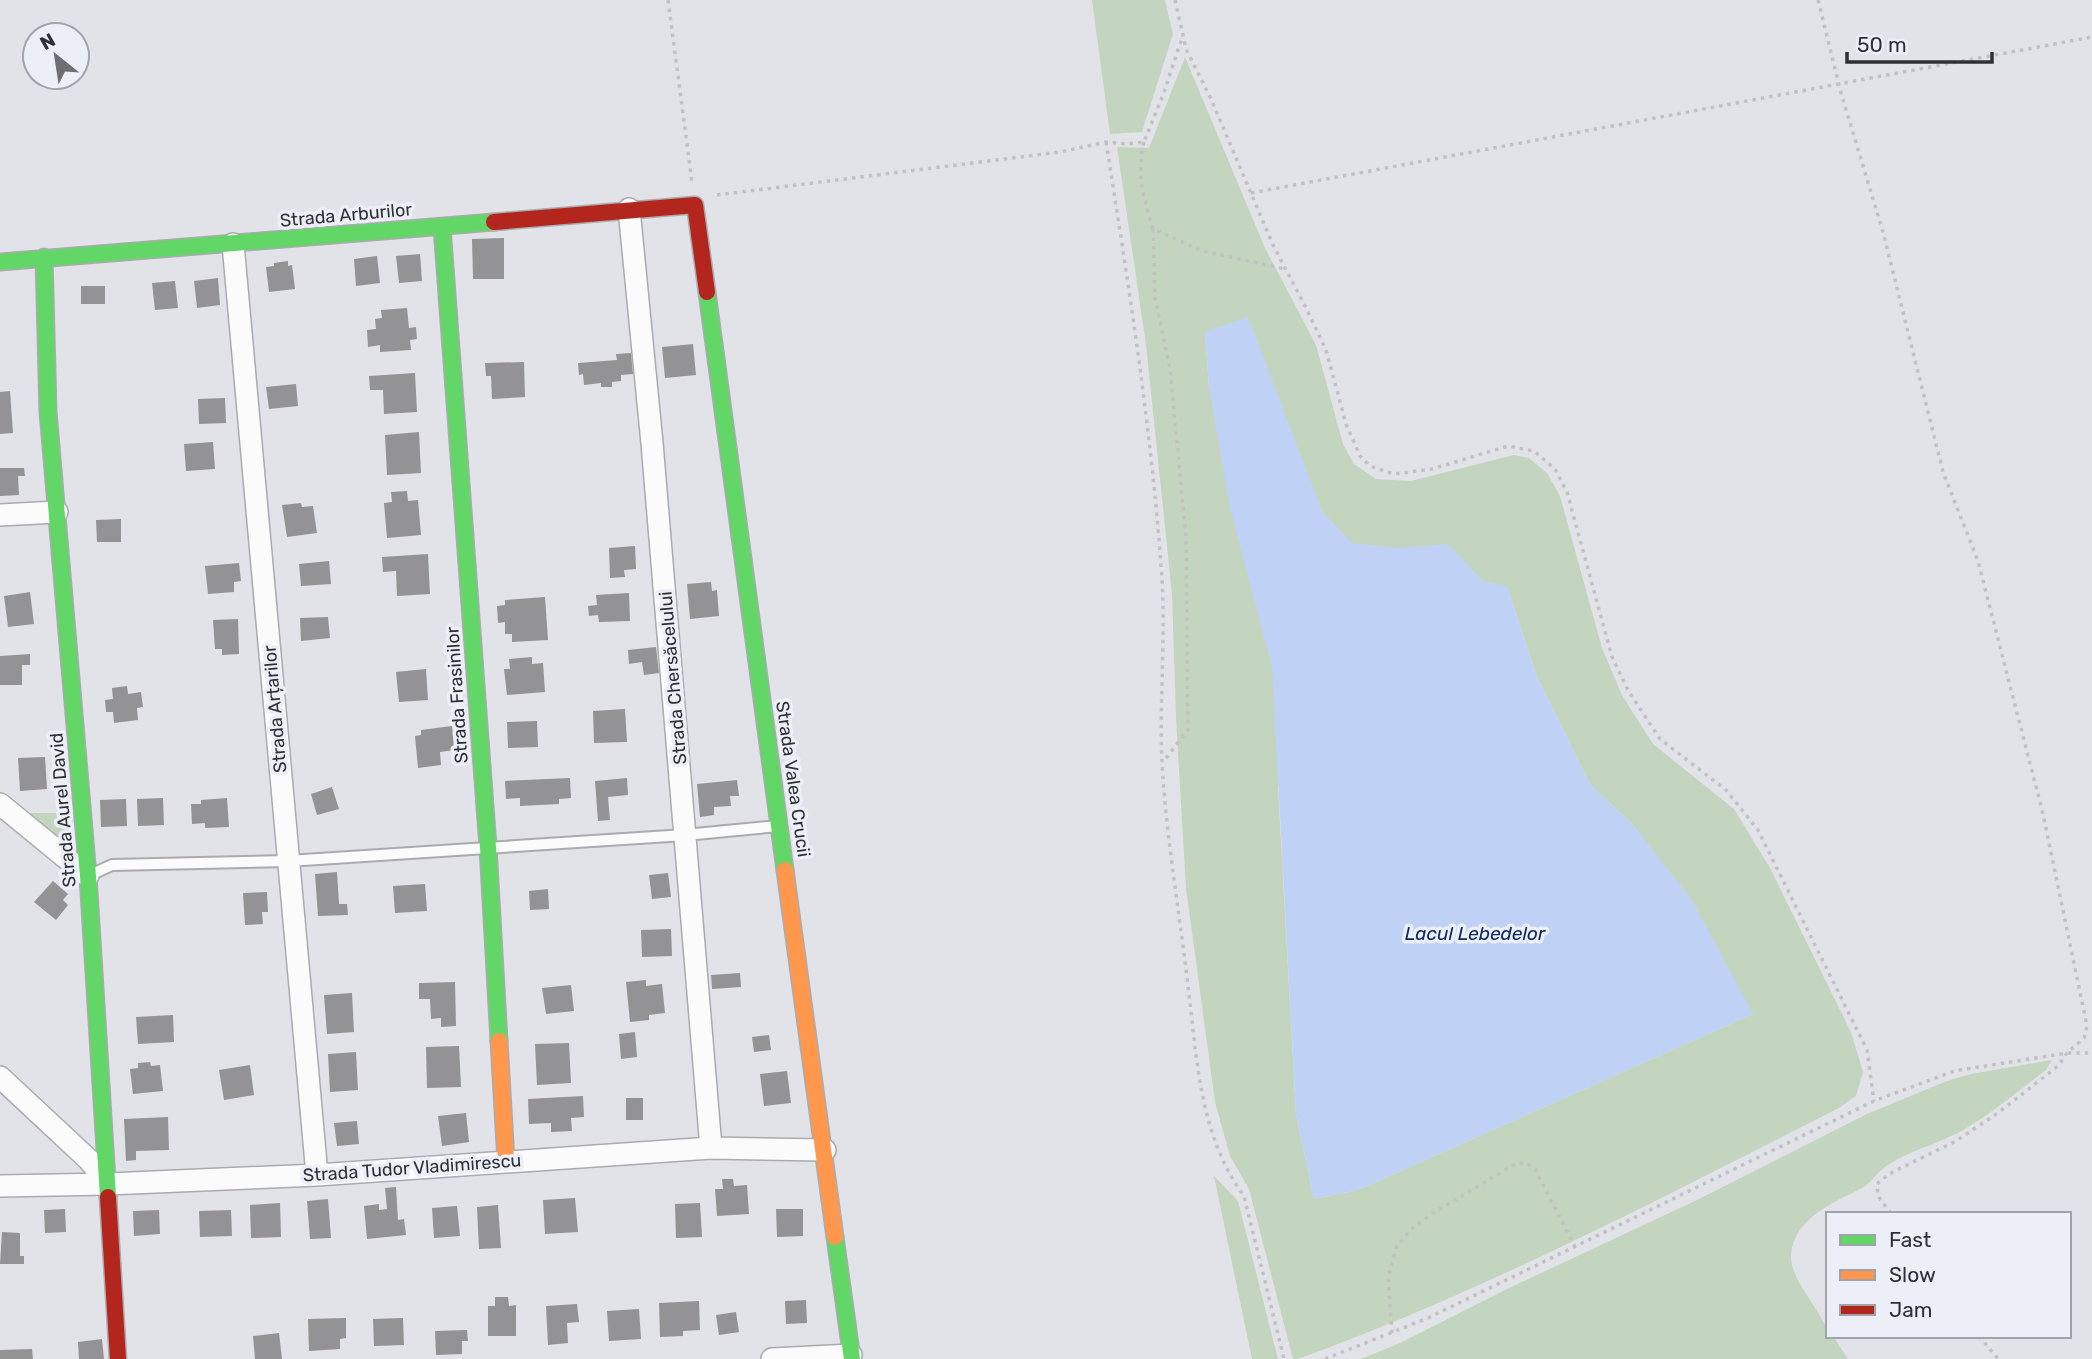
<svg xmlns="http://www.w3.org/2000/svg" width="2092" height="1359" viewBox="0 0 2092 1359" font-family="Rubik,sans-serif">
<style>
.green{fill:#c4d5bf;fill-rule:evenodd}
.water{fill:#bfd2f5}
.building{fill:#939294}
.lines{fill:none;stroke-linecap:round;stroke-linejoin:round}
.lane-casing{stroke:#aaabaf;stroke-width:14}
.street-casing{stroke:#aaabaf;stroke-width:24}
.fast-casing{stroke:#aaabaf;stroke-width:19}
.slow-casing{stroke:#aaabaf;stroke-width:19}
.jam-casing{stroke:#aaabaf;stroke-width:19}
.path{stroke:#c2c2c3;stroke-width:3.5;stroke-dasharray:3.5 5;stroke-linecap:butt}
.lane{stroke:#fbfbfc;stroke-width:10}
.street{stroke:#fbfbfc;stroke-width:21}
.fast{stroke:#63d668;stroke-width:16}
.slow{stroke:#ff974d;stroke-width:16}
.jam{stroke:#b3261e;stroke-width:16}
.labels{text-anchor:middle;stroke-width:7;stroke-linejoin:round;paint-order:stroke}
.street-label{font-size:18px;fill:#2f3033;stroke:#eceff8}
.water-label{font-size:19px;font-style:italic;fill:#0d2960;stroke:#eceff8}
</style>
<rect width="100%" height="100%" fill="#e2e3e8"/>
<path class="green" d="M1092,0H1165L1173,34L1142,132L1110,134Z
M1185,57L1265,248L1316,345L1343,444L1354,464L1376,479L1411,481L1514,455L1529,458L1547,473L1560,496L1602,648L1622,695L1653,744L1734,809L1770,868L1851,1032L1863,1072L1856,1096L1839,1108C1661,1198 1485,1291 1298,1359H1293L1249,1189L1230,1156L1215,1102L1186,888L1176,718L1172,594L1146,345L1117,147L1149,148ZM1248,318L1321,511L1209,387L1205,333ZM1507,586L1537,677L1590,784L1633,825L1753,1014L1358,1190L1314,1199L1296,1114L1278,786Z
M26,813H70L75,853Z
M2052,1060L2046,1070C2021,1089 1995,1111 1968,1127C1943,1143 1909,1150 1885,1167C1877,1173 1871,1183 1862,1188C1833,1203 1794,1218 1791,1255C1789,1281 1828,1317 1828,1336H1833L1848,1359H1361L1400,1343L1507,1289L1697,1200L1867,1114L1947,1081L1971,1074Z
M1214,1176L1238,1201L1278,1359H1252Z"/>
<path class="water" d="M1248,317L1322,511L1352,543L1399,548L1448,544L1483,581L1507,586L1537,677L1590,784L1633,825L1692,900L1753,1014L1358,1190L1314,1199L1296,1114L1272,667L1230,507L1209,387L1205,332Z"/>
<path class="building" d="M504,238V279H473L472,239Z
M420,254L422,281L399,283L396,256Z
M377,256L380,283L356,286L354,259Z
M288,261V266L292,265L295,289L269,292L266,267L274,266V263Z
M218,278L220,305L197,308L194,281Z
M175,281L178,308L155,310L152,283Z
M81,286H105V304H81Z
M407,308L409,328L416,327L417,339L410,340L411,350L380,352V345L368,347L367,330L376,329L375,319L382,318L381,310Z
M693,344L696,375L665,378L662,347Z
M631,353L633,374L621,375V381L612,382V387H601V383L584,385L583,374L579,375L578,363L617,360L616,354Z
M524,362L525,397L492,399L491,376H486L485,363Z
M415,373L417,412L384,414L383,390H370L369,376Z
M296,384L298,406L269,409L266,387Z
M10,391L13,433L0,434V392Z
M225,398L226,423L199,424L198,399Z
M419,432L421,473L387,475L385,435Z
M213,442L215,469L186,471L184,444Z
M0,468H24L25,476H18L19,495L0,496Z
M407,491L408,501L418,500L421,535L387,538L384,503L392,502L391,492Z
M301,503L302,507L313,506L317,533L287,537L282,505Z
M121,519V542H97L96,520Z
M635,546L636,569L624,570L625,577L610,578L609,548Z
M428,554L430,594L397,596L396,571L383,572L382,557Z
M329,561L331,584L301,586L299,564Z
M239,563L241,581L234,582V592L208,594L205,566Z
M711,582L712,591L717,590L719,616L690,619L687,584Z
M30,592L34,624L8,627L4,596Z
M629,593L630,621L599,622L598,615L589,616L588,606L597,605L596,595Z
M545,597L548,640L512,642V634H505V622L498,623L497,606L505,605V600Z
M328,617L330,638L301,641L300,618Z
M238,619L239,654L222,655V649H215L213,620Z
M656,647L659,673L644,675L642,662L629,664L628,650Z
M30,654V665H22V685H0V656Z
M532,657V664L543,663L545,692L507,695L504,669H510L509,659Z
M426,669L428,700L399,702L396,672Z
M127,686L128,694L141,692L143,707L137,708L138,720L114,723L113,712H106L105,700L113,699L112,688Z
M625,709L627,742L594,743L593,711Z
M537,721L538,747L508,748L507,722Z
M452,726L455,750L440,752L441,765L418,768L415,736L421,735V730Z
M45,757L47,789L20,791L18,758Z
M570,778L571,798L559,799V804L520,806V798L506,799L505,781Z
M627,778L628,795L608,797L610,820L598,821L595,781Z
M737,780L739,796H730L731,806L714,807V815L700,817L697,784Z
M332,787L339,809L317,815L311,794Z
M163,798L164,825L138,826L137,799Z
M227,798L229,827L205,828V823L192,824L191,804H201V800Z
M126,799L127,826L101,827L100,800Z
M337,872L339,904H347L348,915L318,916L315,874Z
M668,873L671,897L652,899L649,875Z
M53,881L68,894L63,900L68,905L56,920L34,902Z
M425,884L427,911L395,913L393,886Z
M548,889L549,909L530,910L529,891Z
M267,892L268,912H262L263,924L245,925L243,893Z
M671,929L672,956L642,957L641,930Z
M740,973L741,987L712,989L711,975Z
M646,980V986L662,984L665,1013L649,1015V1020L630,1022L626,982Z
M455,982L456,1026L441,1027V1018L431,1019L430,999H419V983Z
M571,985L574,1011L546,1014L542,988Z
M352,993L354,1032L327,1034L324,995Z
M173,1015L174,1042L138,1044L136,1017Z
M635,1032L637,1057L621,1059L619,1034Z
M769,1035L771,1050L754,1052L752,1037Z
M569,1043L571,1083L537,1085L535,1044Z
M459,1046L461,1087L427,1088L426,1047Z
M356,1052L358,1090L330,1092L328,1054Z
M150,1062L151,1066L160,1065L163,1091L133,1094L130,1069L138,1068V1063Z
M250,1065L254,1095L224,1100L219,1070Z
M787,1071L791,1103L764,1106L760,1074Z
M583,1096L584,1117L571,1118L572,1131L551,1132V1123L529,1124L528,1099Z
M626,1098H643V1120H626Z
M466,1113L469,1142L442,1146L438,1116Z
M168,1117L169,1150L136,1151V1160L126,1161L124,1119Z
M357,1121L359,1144L337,1146L334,1123Z
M722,1179H733L734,1186L747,1185L749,1214L717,1216L715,1189H723Z
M396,1187L398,1220L404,1219L406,1235L367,1239L364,1206L379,1204V1210L387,1209L385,1188Z
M575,1198L578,1232L545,1234L543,1200Z
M328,1199L331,1238L310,1239L307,1201Z
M280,1203L281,1237L251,1238L250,1205Z
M700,1203L702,1237L676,1238L675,1204Z
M498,1205L501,1248L479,1249L477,1207Z
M457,1206L460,1236L434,1238L432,1208Z
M65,1209L66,1232L45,1233L44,1210Z
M776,1209H803V1236L777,1237Z
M159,1210L160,1234L134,1236L133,1211Z
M231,1210L232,1236L200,1237L199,1211Z
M2,1232L20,1233V1256H24V1264H0Z
M495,1297H508L509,1306L516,1305V1336H488V1306H495Z
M806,1300L807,1323L786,1324L785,1301Z
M699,1301L700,1330L683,1331V1336L660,1337L659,1303Z
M577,1304L579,1322L567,1323L568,1343L548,1345L546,1306Z
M639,1309L641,1339L609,1341L607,1311Z
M736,1312L739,1332L719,1335L716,1315Z
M346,1318V1338L340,1339V1349L309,1351L308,1319Z
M403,1318L404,1345L374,1346L373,1319Z
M467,1330L468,1341H462V1354L436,1355L435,1331Z
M279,1333L282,1359H255L253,1336Z
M102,1339L104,1359H79L78,1342Z
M32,1349L33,1359H0V1350Z"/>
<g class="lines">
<g class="lane-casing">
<path id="lane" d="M90,875L112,865L288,861L685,835L778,826"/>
</g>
<g class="street-casing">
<path id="street" d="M629,209L652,443L711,1148
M233,244L317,1175
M0,515L57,512
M0,804L88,876
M0,1077L89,1160L108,1184
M0,1186L108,1184L317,1175L711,1148L825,1150
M772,1359L851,1355"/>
</g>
<g class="fast-casing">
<path id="fast" d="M442,227L488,847L499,1041
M44,257L48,412L88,876L108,1197
M0,262L494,222
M707,292L785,870
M835,1237L852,1359"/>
</g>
<g class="slow-casing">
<path id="slow" d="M785,870L835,1237
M499,1041L506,1161"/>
</g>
<g class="jam-casing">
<path id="jam" d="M494,222L695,205L707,292
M108,1197L118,1359"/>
</g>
<path class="path" d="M668,0L692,182
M1175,0L1186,49L1211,99L1273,245L1305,306L1326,350L1346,424L1360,456L1370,466L1394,474L1432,469L1508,446L1534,451L1555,469L1567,492L1612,657L1629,692L1660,739L1726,790L1758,830L1867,1050L1874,1101
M1818,0L1841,93L1883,232L1943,472L1978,561L2043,814L2087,1026L2084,1038L2067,1053L2058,1066L1998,1113L1956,1141L1889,1174L1877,1184L1878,1196L1891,1214
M1106,142C1129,287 1152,432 1162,579C1166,645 1158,712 1163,778C1168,847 1180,917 1188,986C1197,1058 1199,1135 1244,1196L1284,1359
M1144,142C1136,173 1144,199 1153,229L1203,251L1285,269
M1251,193L2092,37
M717,195L1060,152L1106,142L1128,144L1144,142L1163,95L1182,38
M1153,229L1155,298L1170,369L1186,536L1188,730L1163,762
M1392,1333L1388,1277L1397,1246L1411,1229L1433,1213L1517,1163H1526L1535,1169L1575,1247
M1979,1336L1998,1359
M1325,1359L1428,1318L1874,1101L1954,1071L2067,1053H2092"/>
<use href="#lane" class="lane"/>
<use href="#street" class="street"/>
<use href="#fast" class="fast"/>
<use href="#slow" class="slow"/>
<use href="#jam" class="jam"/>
</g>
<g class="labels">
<g class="street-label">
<text transform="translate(346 215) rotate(-5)" y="6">Strada Arburilor</text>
<text transform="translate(673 678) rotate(-95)" y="6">Strada Chersăcelului</text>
<text transform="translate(457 695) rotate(-94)" y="6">Strada Frasinilor</text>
<text transform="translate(275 709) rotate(-95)" y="6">Strada Arțarilor</text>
<text transform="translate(793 779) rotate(82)" y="6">Strada Valea Crucii</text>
<text transform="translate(63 810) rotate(-95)" y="6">Strada Aurel David</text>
<text transform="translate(412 1168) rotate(-4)" y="6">Strada Tudor Vladimirescu</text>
</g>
<g class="water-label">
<text x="1475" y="940">Lacul Lebedelor</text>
</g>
</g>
<rect x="1826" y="1212" width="245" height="126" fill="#eceff8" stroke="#a0a3a9" stroke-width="2"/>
<rect x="1840" y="1235" width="35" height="10" fill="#63d668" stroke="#a0a3a9" stroke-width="2"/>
<text x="1889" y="1247" font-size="21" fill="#2f3033">Fast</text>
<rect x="1840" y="1270" width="35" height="10" fill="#ff974d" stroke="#a0a3a9" stroke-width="2"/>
<text x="1889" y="1282" font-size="21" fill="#2f3033">Slow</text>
<rect x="1840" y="1305" width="35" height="10" fill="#b3261e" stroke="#a0a3a9" stroke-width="2"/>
<text x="1889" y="1317" font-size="21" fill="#2f3033">Jam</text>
<g transform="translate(56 56) rotate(330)"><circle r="33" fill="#eceff8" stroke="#a0a3a9" stroke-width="2"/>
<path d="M0-5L12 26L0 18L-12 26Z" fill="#6e6f72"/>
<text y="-10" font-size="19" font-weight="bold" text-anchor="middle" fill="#2f3033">N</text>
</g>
<path d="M1847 52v10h145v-10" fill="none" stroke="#2f3033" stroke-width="3.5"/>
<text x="1857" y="52" font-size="21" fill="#2f3033" stroke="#eceff8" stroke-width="5" paint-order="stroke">50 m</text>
</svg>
